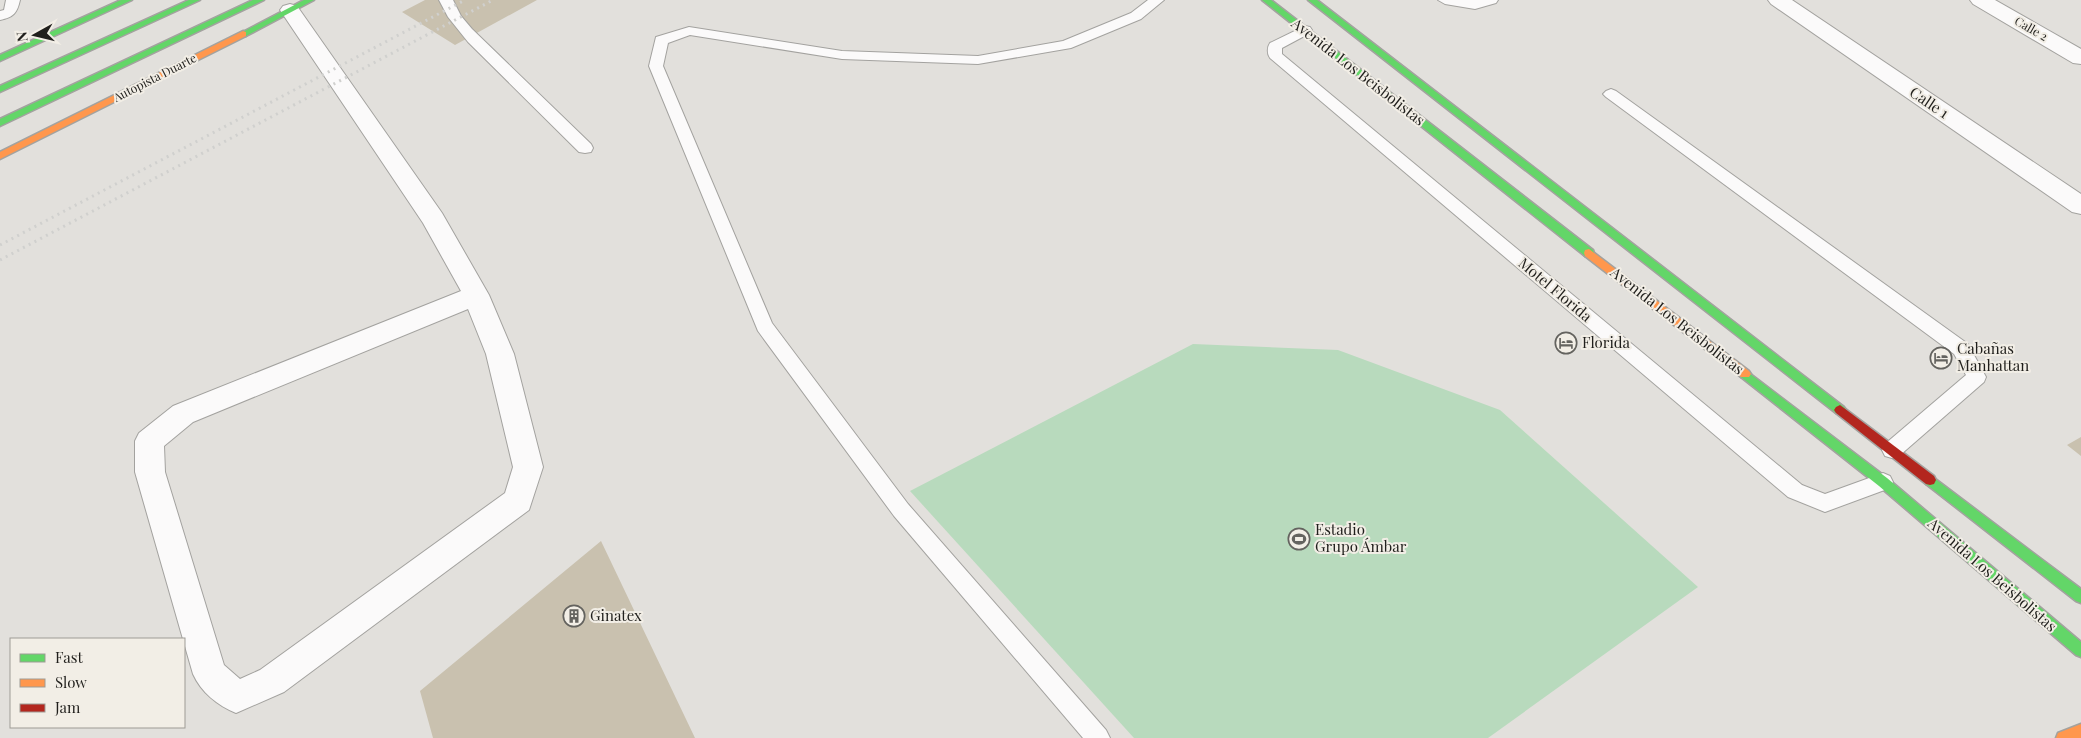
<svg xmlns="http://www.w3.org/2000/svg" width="2081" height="738" viewBox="0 0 2081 738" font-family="'Playfair Display',serif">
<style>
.green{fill:#b8dabd}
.building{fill:#c9c1af}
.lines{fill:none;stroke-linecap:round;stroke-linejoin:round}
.lane-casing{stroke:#a3a29f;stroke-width:2}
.street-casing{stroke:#a3a29f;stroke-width:2}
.fast-casing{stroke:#a3a29f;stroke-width:3}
.slow-casing{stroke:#a3a29f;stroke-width:3}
.jam-casing{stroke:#a3a29f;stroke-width:3}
.lane{fill:#fbfafa;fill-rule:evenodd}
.street{fill:#fbfafa;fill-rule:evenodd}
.fast{fill:#63d668;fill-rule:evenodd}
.slow{fill:#ff974d;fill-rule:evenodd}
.jam{fill:#b3261e;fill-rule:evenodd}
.rail{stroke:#d0d0ce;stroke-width:3;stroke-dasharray:2 4.5;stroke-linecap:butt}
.labels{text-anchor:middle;stroke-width:4;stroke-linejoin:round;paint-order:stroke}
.far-street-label{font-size:12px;fill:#201f1c;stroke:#f2eee6}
.street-label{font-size:15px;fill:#201f1c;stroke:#f2eee6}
.poi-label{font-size:15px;fill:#201f1c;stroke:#f2eee6;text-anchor:start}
</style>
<rect width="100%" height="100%" fill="#e2e0dc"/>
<path class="green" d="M1193,344L1338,350L1500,410L1698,587L1488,738H1134L910,491Z"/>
<path class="building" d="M425,0H537L455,45L402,12Z
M2081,437V456L2067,445Z
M601,541L695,738H433L420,691Z"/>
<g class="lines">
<g class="lane-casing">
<path id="lane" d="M6,0H20C17,13 14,17 0,20V11L4,10Z
M439,0H453L461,16L472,29L591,144L593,148L591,152L585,153L579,152L468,42L448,17Z
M1148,0H1164L1141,19L1071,48L978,64L842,59L690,35L668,43L663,66L772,323L908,504L1106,730L1110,738H1083L894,516L758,331L649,66L656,37L689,27L842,51L978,56L1063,41L1131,13Z
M1438,0H1498L1496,3L1475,9L1445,4Z
M1305,26L1310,27L1312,30L1310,33L1282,48V54L1802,485L1825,494L1883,473L1890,476L1893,482L1890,488L1825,512L1788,497L1270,58C1267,54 1267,47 1270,43Z
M1611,89L1616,91L1968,344L1986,377L1984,382L1899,456L1892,458L1885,456L1882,450L1885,444L1966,375L1954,354L1606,97L1603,94L1606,91Z"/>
</g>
<g class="street-casing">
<path id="street" d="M1768,0H1792L2081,194V214L2072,212L1771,4Z
M1970,0H1995L2081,49V64L2073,63L1973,4Z
M290,4L297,6L442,213L489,295L514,354L543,467L529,510L284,692L236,713C218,706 201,692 193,674L135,472V441L139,433L173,406L461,291L423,223L280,10L283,6ZM468,309L486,354L513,467L505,493L260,670L240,679L224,665L165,472L164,446L193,422Z"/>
</g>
<g class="fast-casing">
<path id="fast" d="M121,0H132L0,61V55Z
M189,0H200L0,92V86Z
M253,0H264L0,126V119Z
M304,0H314L246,36H240L239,34Z
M1262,0H1271L1593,250L1594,253L1593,256H1585Z
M1308,0H1317L1844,407L1846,410L1844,413H1836Z
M1745,370L1887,478L2081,642V657L2076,655L1879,486L1741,377L1739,374L1741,371Z
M1930,475L2081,589V603L2076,601L1926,484L1924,480L1926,476Z"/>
</g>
<g class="slow-casing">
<path id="slow" d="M243,31L246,32V36L0,159V152Z
M1589,249L1749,371L1751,374L1749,377H1741L1585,256L1584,253L1585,250Z
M2081,724V738H2056L2058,733Z"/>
</g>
<g class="jam-casing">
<path id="jam" d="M1840,405L1934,476L1936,480L1934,484L1930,485L1926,484L1836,413L1834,410L1836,407Z"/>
</g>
<use href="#lane" class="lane"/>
<use href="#street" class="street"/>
<use href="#fast" class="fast"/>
<use href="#slow" class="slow"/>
<use href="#jam" class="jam"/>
<path class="rail" d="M0,245L465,0
M0,260L493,0"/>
</g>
<defs>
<g id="hotel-ring" transform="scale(1.125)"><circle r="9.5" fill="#f2eee6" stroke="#64635f" stroke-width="1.5"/><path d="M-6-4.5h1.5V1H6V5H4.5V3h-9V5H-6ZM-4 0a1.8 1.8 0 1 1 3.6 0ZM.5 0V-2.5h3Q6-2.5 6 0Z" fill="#64635f"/></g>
<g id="stadium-ring" transform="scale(1.125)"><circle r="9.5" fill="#f2eee6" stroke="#64635f" stroke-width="1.5"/><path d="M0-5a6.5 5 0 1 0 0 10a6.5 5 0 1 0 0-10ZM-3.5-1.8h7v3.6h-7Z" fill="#64635f"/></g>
<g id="building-ring" transform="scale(1.125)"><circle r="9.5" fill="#f2eee6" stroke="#64635f" stroke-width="1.5"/><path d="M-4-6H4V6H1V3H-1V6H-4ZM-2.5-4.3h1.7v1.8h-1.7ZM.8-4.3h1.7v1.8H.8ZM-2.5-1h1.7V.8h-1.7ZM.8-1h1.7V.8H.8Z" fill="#64635f"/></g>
</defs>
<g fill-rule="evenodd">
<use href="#hotel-ring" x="1566" y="343"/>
<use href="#hotel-ring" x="1941" y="358"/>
<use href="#stadium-ring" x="1299" y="539"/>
<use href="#building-ring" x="574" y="616"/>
</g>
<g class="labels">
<g class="far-street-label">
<text transform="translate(2031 29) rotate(30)" y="4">Calle 2</text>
<text transform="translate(155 78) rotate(-27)" y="4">Autopista Duarte</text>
</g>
<g class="street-label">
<text transform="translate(1358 72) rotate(38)" y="5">Avenida Los Beisbolistas</text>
<text transform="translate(1929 103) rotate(34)" y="5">Calle 1</text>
<text transform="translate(1555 290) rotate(40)" y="5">Motel Florida</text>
<text transform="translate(1677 321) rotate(38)" y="5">Avenida Los Beisbolistas</text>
<text transform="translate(1992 575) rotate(41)" y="5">Avenida Los Beisbolistas</text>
</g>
<g class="poi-label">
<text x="1582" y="348">Florida</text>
<text x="1957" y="354">Cabañas<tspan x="1957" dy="17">Manhattan</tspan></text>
<text x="1315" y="535">Estadio<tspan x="1315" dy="17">Grupo Ámbar</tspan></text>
<text x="590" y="621">Ginatex</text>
</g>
</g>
<rect x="10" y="638" width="175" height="90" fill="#f2eee6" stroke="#9e9b95"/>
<rect x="20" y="654" width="25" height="8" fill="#63d668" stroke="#9e9b95"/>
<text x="55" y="663" font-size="15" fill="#201f1c">Fast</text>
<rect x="20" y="679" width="25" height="8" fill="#ff974d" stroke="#9e9b95"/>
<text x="55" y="688" font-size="15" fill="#201f1c">Slow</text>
<rect x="20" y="704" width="25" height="8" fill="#b3261e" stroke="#9e9b95"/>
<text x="55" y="713" font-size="15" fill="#201f1c">Jam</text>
<g transform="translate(35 35) rotate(262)" stroke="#f2eee6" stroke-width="4" paint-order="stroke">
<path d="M0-4L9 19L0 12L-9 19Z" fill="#201f1c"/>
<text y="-8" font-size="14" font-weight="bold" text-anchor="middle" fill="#201f1c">N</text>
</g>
</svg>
